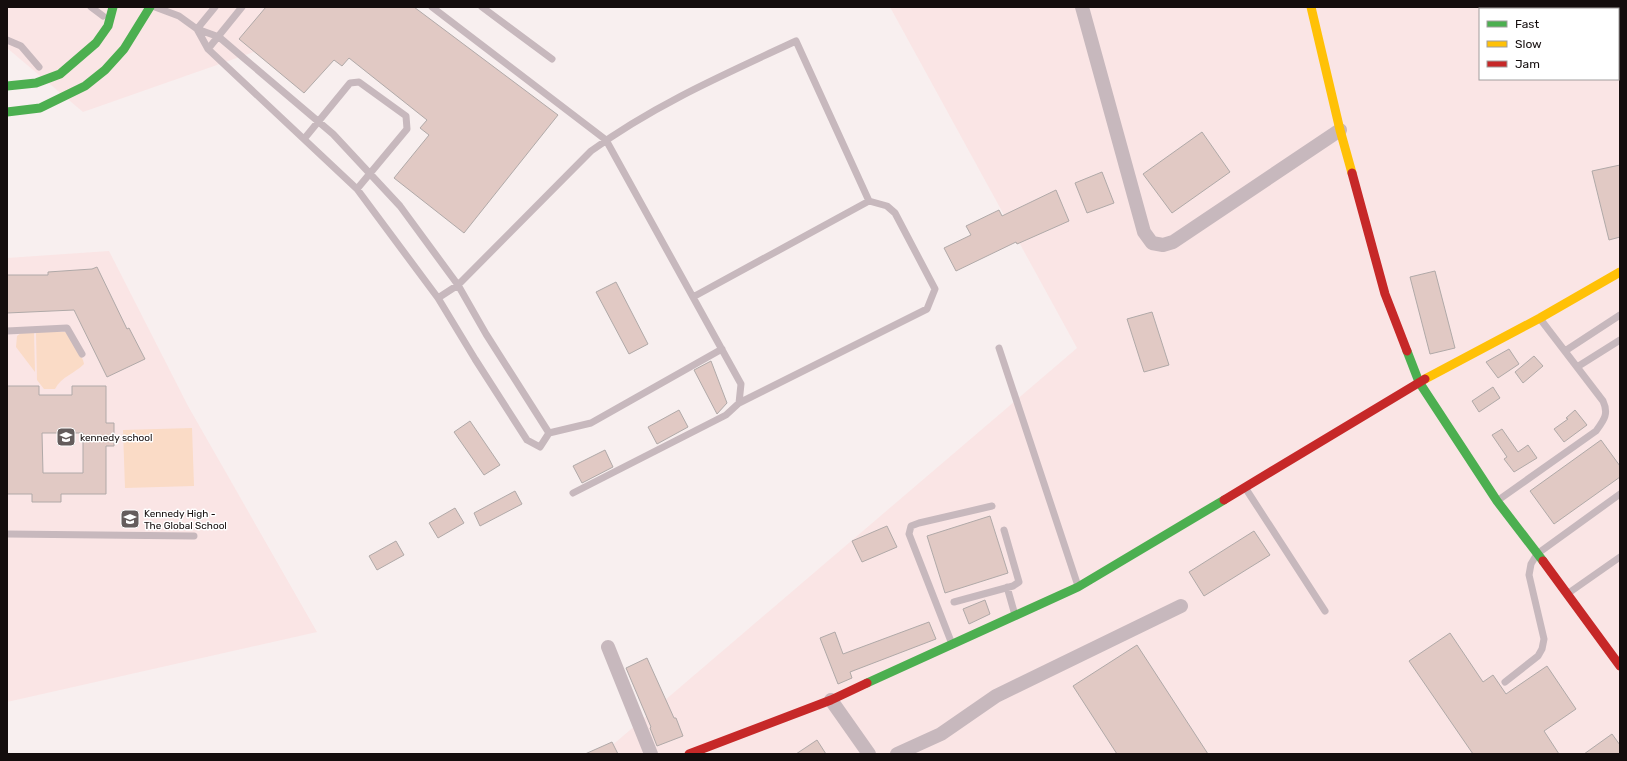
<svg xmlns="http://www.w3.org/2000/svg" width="1627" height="761" viewBox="0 0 1627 761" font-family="Rubik,sans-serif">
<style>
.built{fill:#fae5e5;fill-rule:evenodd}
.green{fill:#fadbc6}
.building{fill:#e1c9c4;stroke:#b0a9a8;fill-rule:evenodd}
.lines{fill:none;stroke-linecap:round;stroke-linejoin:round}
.lane{stroke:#c7b8bd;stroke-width:7}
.street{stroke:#c7b8bd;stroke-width:14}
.fast{stroke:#4caf50;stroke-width:9}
.slow{stroke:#ffc107;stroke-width:9}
.jam{stroke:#c62828;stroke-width:9}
.labels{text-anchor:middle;stroke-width:3;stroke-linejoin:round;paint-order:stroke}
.poi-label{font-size:10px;fill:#140d0d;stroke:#fff;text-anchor:start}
</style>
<rect width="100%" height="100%" fill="#f8efef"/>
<path class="built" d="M7,7H382L83,112L7,48Z
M890,7H1620V754H602L1077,348ZM1480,9H1618V79H1480Z
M109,251L188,406L317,632L7,702V258Z"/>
<path class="green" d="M34,332L35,372L16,347L17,336L21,333Z
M36,332H66L83,360L84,364C74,374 62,376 55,389H44L37,380Z
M192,428L194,486L125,488L123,430Z"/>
<path class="building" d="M266,7H414L558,115L464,233L394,178L429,135L420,128L427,120L349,58L342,66L334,60L304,93L239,39Z
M1202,132L1230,172L1172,213L1143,174Z
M1620,165V237L1609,240L1592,171Z
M1102,172L1114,203L1087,213L1075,183Z
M1056,190L1069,221L1017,244L1016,242L956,271L944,248L971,235L966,226L999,210L1002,216Z
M97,267L127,329L129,328L145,359L107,377L74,310L7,313V275H48V272L92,269Z
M1435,271L1455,348L1430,354L1410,277Z
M616,282L648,344L629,354L596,292Z
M1152,312L1169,365L1144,372L1127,319Z
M1509,349L1519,364L1498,378L1486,362Z
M1534,356L1543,366L1523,383L1515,372Z
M711,361L727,403L717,414L694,370Z
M7,386H39V395H72V386H106V423H114V446H106V494H61V502H32V494H7ZM42,433H83V473H43Z
M1493,387L1500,398L1479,412L1472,401Z
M679,410L688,427L657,444L648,427Z
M1575,410L1587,425L1564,442L1554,429L1568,419L1566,418Z
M470,421L500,465L484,475L454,432Z
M1502,429L1518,452L1528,445L1537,458L1514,472L1504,459L1507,457L1492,435Z
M1601,440L1620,466V477L1554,524L1530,491Z
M605,450L613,467L582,483L573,466Z
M515,491L522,504L480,526L474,513Z
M455,508L464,523L438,538L429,523Z
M990,516L1008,573L945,593L927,536Z
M887,526L897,547L862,562L852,541Z
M1254,531L1270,555L1204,596L1189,572Z
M396,541L404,555L377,570L369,556Z
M985,600L990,614L969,624L963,609Z
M929,622L936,639L850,672L852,678L838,684L820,638L835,632L843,654Z
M1450,633L1483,682L1493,675L1506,694L1547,666L1576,709L1544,731L1559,754H1473L1409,661Z
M1137,645L1208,754H1117L1073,686Z
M647,658L674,718H676L683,736L657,746L650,728L651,727L626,668Z
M1612,734L1620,745V754H1584Z
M817,740L826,754H796Z
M612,742L618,754H585Z"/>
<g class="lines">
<path class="lane" d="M91,7L103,16
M155,7L179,16L197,29L219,37L333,134L400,206L458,285L486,334L549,433
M432,7L606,140L741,384L739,403L726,415L573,493
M482,7L552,59
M197,29L208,49L357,189L438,298L475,359L527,440L540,447L549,433L591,423L722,349
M197,29L215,7
M7,40L21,46L39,67
M208,49L242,7
M304,139L350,83L359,82L406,116L407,129L357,189
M438,298L458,285L591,151C654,105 725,74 796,41L869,201L693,297
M7,331L67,328L82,354
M999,348L1078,586
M1565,351L1620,315
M1577,367L1620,340
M739,403L927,309L935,289L895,213L887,206L869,201
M1246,489L1325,611
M1497,501L1596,431C1604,420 1609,414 1603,401L1541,320
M7,534L194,536
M1007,587L1015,615
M1570,592L1620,557
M954,602L1013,586L1019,582L1004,530
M952,644L909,534L911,526L919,523L992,506
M1505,682L1538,656L1542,649L1544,639L1529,575L1531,564L1537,554L1620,494"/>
<path class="street" d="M1082,7L1144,232L1152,243L1163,245L1173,242L1340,130
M1612,7L1613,9
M1618,30L1620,38
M608,647L651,754
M831,700L869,754
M897,754L941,734L996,696L1181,606"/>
<path class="fast" d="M7,86L36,83L60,74L96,43L108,26L113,7
M7,112L40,108L85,86L105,70L124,49L150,7
M1407,351L1419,382L1497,501L1543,561
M867,683L1078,587L1224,500"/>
<path class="slow" d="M1311,7L1340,130L1352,173
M1425,379L1540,318L1620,272"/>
<path class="jam" d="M1352,173L1385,294L1407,351
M1224,500L1425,379
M1543,561L1620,666
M689,754L831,700L867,683"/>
</g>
<defs>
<g id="school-square" transform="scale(1)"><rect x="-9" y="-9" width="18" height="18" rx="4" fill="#645c5c" stroke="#fff"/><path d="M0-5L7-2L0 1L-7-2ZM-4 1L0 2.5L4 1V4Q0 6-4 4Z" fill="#fff"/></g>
</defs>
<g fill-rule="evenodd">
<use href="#school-square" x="66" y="437"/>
<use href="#school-square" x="130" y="519"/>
</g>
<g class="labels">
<g class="poi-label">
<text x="80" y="441">kennedy school</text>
<text x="144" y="517">Kennedy High -<tspan x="144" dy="12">The Global School</tspan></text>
</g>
</g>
<rect width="1627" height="761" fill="none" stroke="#140d0d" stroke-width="16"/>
<rect x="1479" y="8" width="140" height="72" fill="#ffffff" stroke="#a19e9e"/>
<rect x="1487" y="21" width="20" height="6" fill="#4caf50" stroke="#a19e9e"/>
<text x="1515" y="28" font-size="12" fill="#140d0d">Fast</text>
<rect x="1487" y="41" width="20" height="6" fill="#ffc107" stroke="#a19e9e"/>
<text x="1515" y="48" font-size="12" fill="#140d0d">Slow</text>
<rect x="1487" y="61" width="20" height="6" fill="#c62828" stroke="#a19e9e"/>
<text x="1515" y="68" font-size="12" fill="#140d0d">Jam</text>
</svg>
